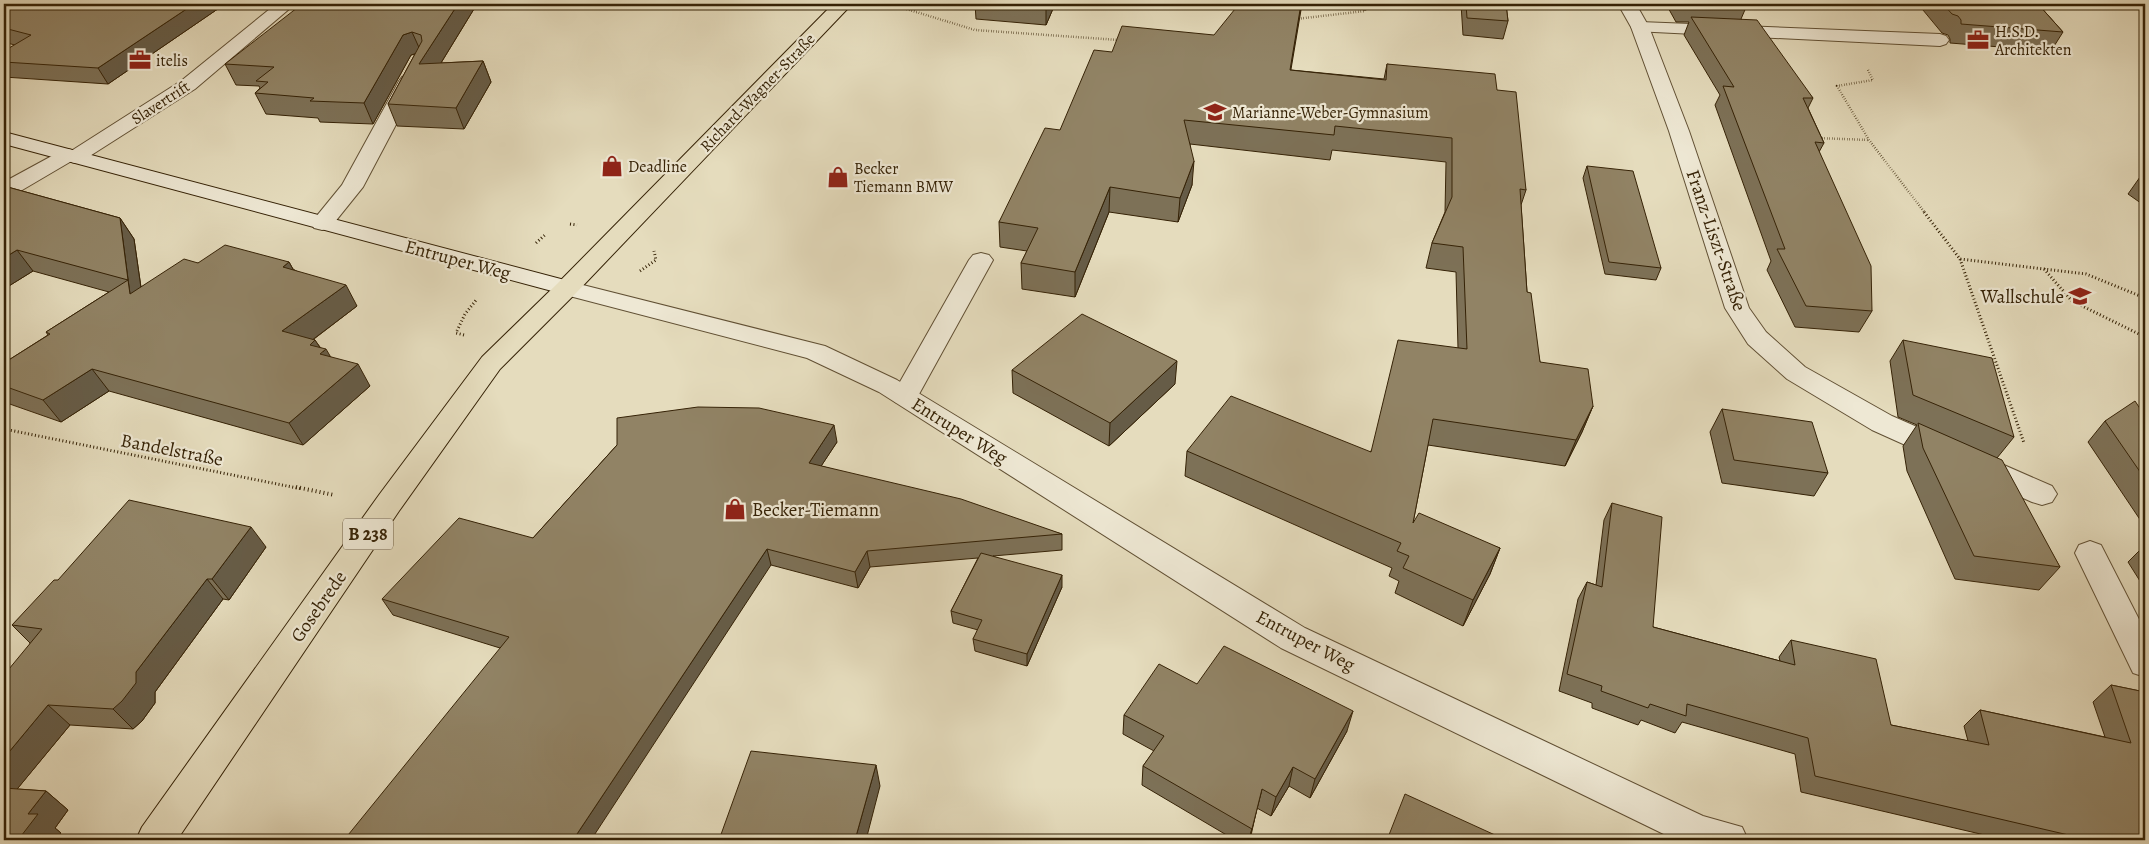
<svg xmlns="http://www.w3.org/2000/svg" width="2149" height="844" viewBox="0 0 2149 844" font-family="Alegreya,serif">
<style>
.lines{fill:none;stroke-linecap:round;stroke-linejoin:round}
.lane-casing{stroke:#615034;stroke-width:2}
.street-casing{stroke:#615034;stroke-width:2}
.secondary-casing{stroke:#352206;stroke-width:2}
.primary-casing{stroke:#352206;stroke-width:2}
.path-far2{stroke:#352206;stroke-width:2.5;stroke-dasharray:0.5 2;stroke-linecap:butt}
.path-far1{stroke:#352206;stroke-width:3;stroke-dasharray:1 2.5;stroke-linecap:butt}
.path{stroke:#352206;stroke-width:4;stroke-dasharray:1 3;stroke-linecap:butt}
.lane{fill:#eee8d4;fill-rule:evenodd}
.street{fill:#eee8d4;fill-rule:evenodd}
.secondary{fill:#eee8d4;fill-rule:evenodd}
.primary{fill:#e5dcbd;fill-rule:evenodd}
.wall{fill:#7d7157;stroke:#352206}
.shaded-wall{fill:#665c47;stroke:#352206}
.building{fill:#918365;stroke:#352206}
.labels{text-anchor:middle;stroke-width:4.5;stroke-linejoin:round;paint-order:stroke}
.far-poi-label{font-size:16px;fill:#352206;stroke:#eee8d4;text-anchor:start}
.far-street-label{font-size:16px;fill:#352206;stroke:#eee8d4}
.shield{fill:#eee8d4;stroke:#6c5d44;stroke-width:1}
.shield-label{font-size:18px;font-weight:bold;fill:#352206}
.street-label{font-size:19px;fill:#352206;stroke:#eee8d4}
.poi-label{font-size:19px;fill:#352206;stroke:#eee8d4;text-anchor:end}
</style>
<rect width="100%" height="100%" fill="#e5dcbd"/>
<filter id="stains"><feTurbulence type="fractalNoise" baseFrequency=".004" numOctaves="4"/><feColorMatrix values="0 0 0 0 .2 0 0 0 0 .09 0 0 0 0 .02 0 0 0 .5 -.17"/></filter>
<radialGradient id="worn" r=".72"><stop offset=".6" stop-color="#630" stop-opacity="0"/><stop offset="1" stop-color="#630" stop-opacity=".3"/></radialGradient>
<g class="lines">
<g class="lane-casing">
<path id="lane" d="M1640,22L1940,34L1946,36L1949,40L1946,44L1940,46L1634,31L1631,27L1634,23Z
M409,75L416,77L419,81L363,187L330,228L322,230L314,228L311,223L342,185L399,81L402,77Z
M68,149L75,151L79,155L75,159L12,196L4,198V182L61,151Z
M981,253L989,255L993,260L918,396L915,402L905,405L895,402L892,396L969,260L973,255Z"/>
</g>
<g class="street-casing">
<path id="street" d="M276,4H295L195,89L82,161L75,163L68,161L64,157L68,153L181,81Z
M1618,4H1636L1649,27L1689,131L1749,308L1766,332L1805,367L1892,416L2052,486L2057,494L2052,502L2042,505L2032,502L1872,430L1787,379L1748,344L1725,308L1669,131L1631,27Z
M567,281L825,346L897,380L1305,628L1703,816L1742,827L1748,840H1676L1281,648L879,392L807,358L558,293L555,288L558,283Z
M2090,541L2101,545L2145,631V677L2133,673L2075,553L2079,545Z"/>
</g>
<g class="secondary-casing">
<path id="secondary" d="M4,132L576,283L579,288L576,293L567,295L4,144Z"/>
</g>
<g class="primary-casing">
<path id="primary" d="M833,4H852L576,293L500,369L399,511L177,840H136L142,827L379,495L482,357L558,283Z"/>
</g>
<path class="path-far2" d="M890,4L975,30L1119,40
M1296,19L1365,11V4
M1868,70L1873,80L1837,86L1869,140L1925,213
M1817,138L1869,140"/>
<path class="path-far1" d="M1924,212L1960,259L2086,274L2145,298
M570,224L577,225
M536,243L546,234
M1960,259L2024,443
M2044,269L2072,301L2145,337
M640,271L656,260L654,251
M464,335L456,333L465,314L477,299
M4,429L302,489"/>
<path class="path" d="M296,487L334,495"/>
<use href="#lane" class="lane"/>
<use href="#street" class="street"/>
<use href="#secondary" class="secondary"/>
<use href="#primary" class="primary"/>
</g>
<path class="wall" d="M4,4H225L108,84L4,77V51L15,45L7,43L4,38Z
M477,4L441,63L483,61L491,82L464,129L397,126L388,104L415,54L411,55L373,124L320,122L318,118L266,114L255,93L260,88L259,86L236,85L225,64Z
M975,4H1055L1046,25L976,19Z
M1461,4H1506L1508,21L1503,39L1463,35Z
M1666,4H1746L1747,5L1741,19L1813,98L1808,108L1824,143L1819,152L1872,311L1859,332L1795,327L1767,270L1771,261L1715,105L1720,95L1684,35L1689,22H1676Z
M1918,4H2038L2063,32L2051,51L1950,43V39L1948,35L1942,33Z
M1387,64L1497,90L1526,190L1521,205L1527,292L1540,362L1593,406L1582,432L1565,466L1428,445L1413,523L1500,548L1490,574L1463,626L1395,593L1399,581L1389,576L1392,568L1185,476L1187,451L1370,452L1458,348L1456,272L1426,268L1432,243L1445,212L1446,162L1332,150L1330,160L1190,144L1192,185L1178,222L1109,212L1075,297L1022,289L1021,263L1027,251L1000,247L999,222L1060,130L1291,70L1384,79Z
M1587,166L1661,268L1656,280L1605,274L1583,178Z
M2145,170V206L2128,194Z
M4,186L120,218L134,239L141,287L198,263L289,262L293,269L357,306L314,339L320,347L331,357L370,386L303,445L109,391L61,422L4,402V363L48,335L46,332L109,292L33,271L4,289Z
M1903,340L2014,437L1997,458L2060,567L2039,590L1955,579L1907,471L1903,446L1917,425L1898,417L1890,361Z
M1012,370L1175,384L1109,446L1013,393Z
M1722,409L1828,473L1814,496L1722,483L1710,432Z
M2145,416V527L2088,442L2105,421Z
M837,442L821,466L1062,534V550L993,556L1062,587L1027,666L975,651L973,639L978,630L953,623L951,611L978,558L870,567L858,588L771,565L500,648L393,615L382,599L533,538L617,445Z
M1612,503L1653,627L1780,661L1779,657L1791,640L1891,725L1968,741L1964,726L1980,710L2105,737L2093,702L2111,685L2145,692V840H2006L1801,792L1795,754L1682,722L1675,733L1641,720L1638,725L1592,708V703L1559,691L1578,599L1587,582L1596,585L1604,520Z
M2145,545V589L2128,562Z
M266,547L229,600L223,599L155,692V703L142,721L133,729L70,725L17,789L46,791L68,810L55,828L61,833L4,840L30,643L12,625L58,580Z
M1124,715L1347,731L1310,798L1289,786L1271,816L1257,808L1250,840H1235L1142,785L1143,766L1154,751L1123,734Z"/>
<path class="shaded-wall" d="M194,4H225L108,84L98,68Z
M458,4H477L428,84L419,64Z
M1046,4H1055L1046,25Z
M1301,4H1302L1287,93L1290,70Z
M412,32L421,52L411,55L373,124L364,103L403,35Z
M483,61L491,82L464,129L456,108Z
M1194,161L1192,185L1178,222L1180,198Z
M1110,187L1109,212L1075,297V272Z
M120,218L134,239L145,316L130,294Z
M17,250L33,271L4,289V258Z
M289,262L301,284L283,267Z
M346,285L357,306L295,353L282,331Z
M315,340L323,352L326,349L339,371L310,345Z
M1177,361L1175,384L1109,446L1110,423Z
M358,364L370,386L303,445L289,423Z
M92,369L109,391L61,422L43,400Z
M1593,406L1582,432L1565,466L1576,440Z
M834,425L837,442L812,480L809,463Z
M251,527L266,547L229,600L212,579Z
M1500,548L1490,574L1463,626L1473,600Z
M767,549L771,565L591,840H573Z
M867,551L870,567L858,588L855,572Z
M1062,575V587L1027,666V654Z
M207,579L223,599L155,692V703L142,721L133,729L113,709L136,672Z
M48,705L70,725L4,805V758Z
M1353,711L1347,731L1310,798L1315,779Z
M876,765L880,786L866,840H855Z
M1293,767L1289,786L1271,816L1276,797Z
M1262,789L1257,808L1249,840L1252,829Z
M46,791L68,810L55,828L61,833L55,840H18L28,814Z"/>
<path class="building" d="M4,4H194L98,68L4,62V51L31,35L4,28V23L6,22H4Z
M302,4H458L419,64L483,61L456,108L388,104L422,41L421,35L412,32L403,35L364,103L310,101L314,98L255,93L268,82L256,81L274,67L225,64Z
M1239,4H1301L1290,70L1386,80L1387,64L1495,74L1497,90L1516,92L1526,190L1520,189L1527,292L1531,293L1540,362L1588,369L1593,406L1576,440L1433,419L1413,523L1419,513L1500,548L1473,600L1403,568L1409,556L1397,551L1401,543L1187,451L1231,396L1371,452L1398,340L1467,349L1463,247L1432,243L1452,197V138L1335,126L1334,135L1184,120L1194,161L1180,198L1110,187L1075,272L1021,263L1038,228L999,222L1045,128L1060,130L1094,50L1112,52L1122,26L1214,35Z
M1466,4H1506L1508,21L1467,18Z
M1726,4H1746L1747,5Z
M1943,4H2038L2063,32L1961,24V20L1958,16L1952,14Z
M1691,17L1757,20L1813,98H1803L1824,143L1815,142L1871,266L1872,311L1806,306L1777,249H1785L1723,86L1734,87Z
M1587,166L1633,171L1661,268L1609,262Z
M4,186L120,218L128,280L17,250L4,258Z
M225,245L289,262L283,267L346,285L282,331L315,340L310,345L326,349L320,354L358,364L289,423L92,369L43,400L4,386V363L50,334L46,332L128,280L130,294L184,259L198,263Z
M1082,314L1177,361L1110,423L1012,370Z
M1903,340L1992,358L2014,437L1913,395Z
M2135,401L2145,416V479L2105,421Z
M698,407L759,408L834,425L809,463L961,499L1062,534L867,551L855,572L767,549L573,840H344L509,637L382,599L459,518L533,538L617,445V418Z
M1722,409L1812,422L1828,473L1734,460Z
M1918,423L2002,460L2060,567L1974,556L1923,448Z
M129,500L251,527L212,579H207L136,672V683L122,701L113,709L48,705L4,758V675L42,629L12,625L54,580H58Z
M1612,503L1662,517L1653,627L1795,665L1791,640L1876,659L1891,725L1989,745L1980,710L2131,743L2111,685L2145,692V840H2090L1815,776L1808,738L1687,704L1686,716L1650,704L1648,708L1601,691L1602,686L1567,674L1587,582L1602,587Z
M981,553L1062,575L1027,654L973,639L982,620L951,611Z
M1224,646L1353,711L1315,779L1293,767L1276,797L1262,789L1252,829L1143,766L1164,736L1124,715L1159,664L1197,684Z
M751,751L876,765L855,840H719Z
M4,788L46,791L28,814H38L18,840H4Z
M1405,794L1506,840H1387Z"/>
<defs>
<g id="office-bare" transform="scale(1.725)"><path d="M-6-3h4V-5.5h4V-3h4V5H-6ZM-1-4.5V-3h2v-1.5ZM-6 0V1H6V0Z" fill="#8f2418" stroke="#eee8d4" stroke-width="2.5" paint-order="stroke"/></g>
<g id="school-bare" transform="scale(1.725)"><path d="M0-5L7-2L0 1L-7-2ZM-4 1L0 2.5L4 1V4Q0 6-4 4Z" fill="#8f2418" stroke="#eee8d4" stroke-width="2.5" paint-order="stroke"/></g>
<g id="shop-bare" transform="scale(1.725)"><path d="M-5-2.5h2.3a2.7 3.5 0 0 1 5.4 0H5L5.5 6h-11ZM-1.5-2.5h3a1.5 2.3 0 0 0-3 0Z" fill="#8f2418" stroke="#eee8d4" stroke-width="2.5" paint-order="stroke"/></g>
</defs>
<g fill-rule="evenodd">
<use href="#office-bare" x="1978" y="40"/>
<use href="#office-bare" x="140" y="60"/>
<use href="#school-bare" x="1215" y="112"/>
<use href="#shop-bare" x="612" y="166"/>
<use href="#shop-bare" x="838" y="177"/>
<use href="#school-bare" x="2080" y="296"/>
<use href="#shop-bare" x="735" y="509"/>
</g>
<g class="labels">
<g class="far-poi-label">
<text x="1995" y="37">H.S.D.<tspan x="1995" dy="18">Architekten</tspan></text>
<text x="156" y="66">itelis</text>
<text x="1232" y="118">Marianne-Weber-Gymnasium</text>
<text x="628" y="172">Deadline</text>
<text x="854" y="174">Becker<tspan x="854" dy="18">Tiemann BMW</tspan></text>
</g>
<g class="far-street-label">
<text transform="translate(757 92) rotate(-46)" y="6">Richard-Wagner-Straße</text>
<text transform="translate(160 102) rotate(-33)" y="6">Slavertrift</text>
</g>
<rect class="shield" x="343" y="518.5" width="50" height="31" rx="4"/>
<g class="shield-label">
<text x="368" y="540">B 238</text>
</g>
<g class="street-label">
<text transform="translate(1717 240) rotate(71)" y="7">Franz-Liszt-Straße</text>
<text transform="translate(458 259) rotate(15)" y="7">Entruper Weg</text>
<text transform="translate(960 430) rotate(32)" y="7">Entruper Weg</text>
<text transform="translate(172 449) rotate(11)" y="7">Bandelstraße</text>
<text transform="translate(318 606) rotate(-55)" y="7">Gosebrede</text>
<text transform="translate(1306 640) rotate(28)" y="7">Entruper Weg</text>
</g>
<g class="poi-label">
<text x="2064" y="303">Wallschule</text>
<text x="752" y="516" text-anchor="start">Becker-Tiemann</text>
</g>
</g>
<rect width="2149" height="844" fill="none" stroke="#e5dcbd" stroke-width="20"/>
<rect x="5" y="5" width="2139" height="834" fill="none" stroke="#352206" stroke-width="2.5"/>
<rect x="10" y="10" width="2129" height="824" fill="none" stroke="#352206"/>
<rect width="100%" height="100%" filter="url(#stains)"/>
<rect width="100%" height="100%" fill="url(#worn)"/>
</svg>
